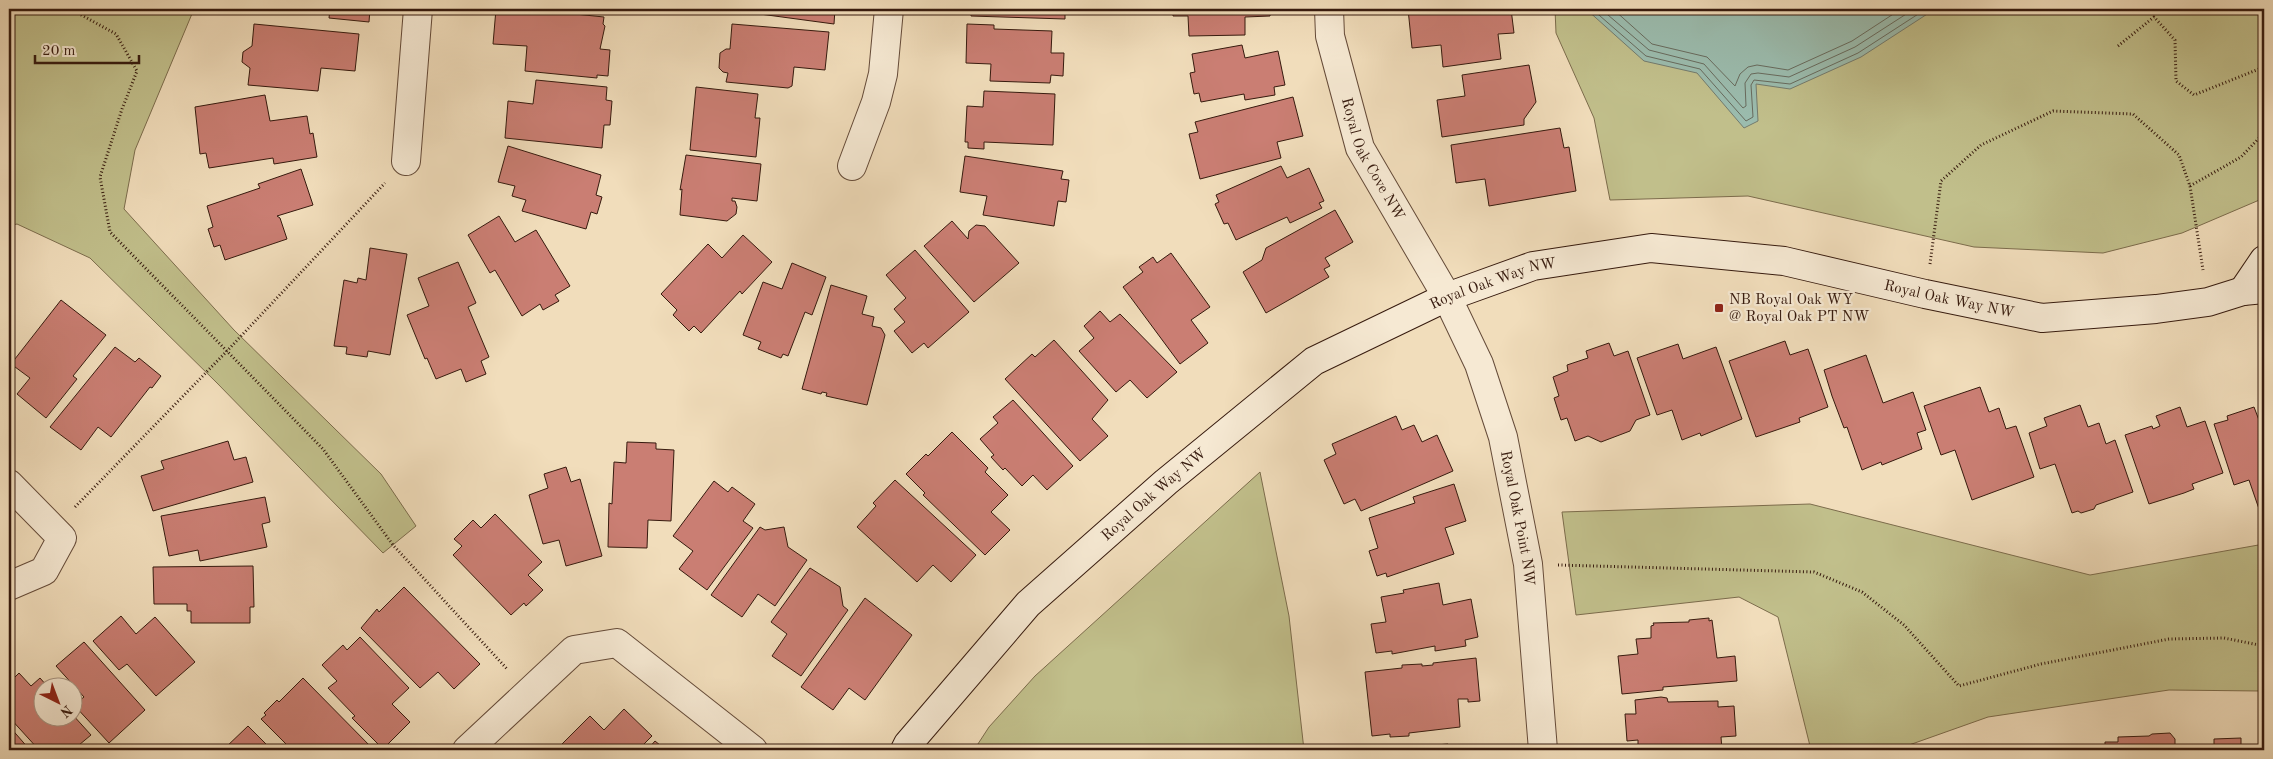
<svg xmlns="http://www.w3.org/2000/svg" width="2273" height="759" viewBox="0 0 2273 759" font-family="'Old Standard TT',serif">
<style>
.green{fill:#c1bf8b;stroke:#7c6c4c}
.water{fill:#9bbcae;stroke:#737b6e}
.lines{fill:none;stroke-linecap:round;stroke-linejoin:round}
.shore{stroke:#686b5e;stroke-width:1}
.building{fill:#ca7e73;stroke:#361a0e}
.street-casing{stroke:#654b39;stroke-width:30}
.secondary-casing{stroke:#361a0e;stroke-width:30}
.path{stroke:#361a0e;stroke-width:3;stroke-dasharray:1 2.5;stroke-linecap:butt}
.street{stroke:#f6e9d3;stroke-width:28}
.secondary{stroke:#f6e9d3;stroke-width:28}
.poi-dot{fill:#8f2418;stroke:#f6e9d3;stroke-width:2}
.labels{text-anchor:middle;stroke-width:4.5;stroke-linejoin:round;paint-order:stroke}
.street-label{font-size:15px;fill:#361a0e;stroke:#f6e9d3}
.poi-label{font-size:15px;fill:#361a0e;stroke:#f6e9d3;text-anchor:start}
</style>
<rect width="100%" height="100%" fill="#f1ddbb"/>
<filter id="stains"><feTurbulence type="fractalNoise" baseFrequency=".004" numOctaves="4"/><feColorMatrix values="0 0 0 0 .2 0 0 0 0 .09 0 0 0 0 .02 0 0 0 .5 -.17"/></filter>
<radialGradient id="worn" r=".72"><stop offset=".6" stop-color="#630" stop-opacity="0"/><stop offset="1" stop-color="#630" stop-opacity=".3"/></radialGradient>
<path class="green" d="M9,9H194L135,150L124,209L234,330L381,474L416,526L383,553L217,383L90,258L17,224L9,226Z
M1555,9H2264V198L2182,233L2103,253L1974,247L1748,196L1610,200L1594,118L1556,33Z
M1260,472L1289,616L1304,750H974L989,727L1035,676Z
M1810,504L2090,575L2264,544V693L2260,691L2169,690L1988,717L1895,750H1811L1778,617L1739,597L1576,615L1562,512Z"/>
<path class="water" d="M1586,9H1935L1861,57L1790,89L1756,84L1758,121L1744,128L1697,73L1644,61Z"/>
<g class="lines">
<path class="shore" d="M1592,9L1646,56L1700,69L1746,121L1753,117L1751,85L1754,80L1790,84L1858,53L1926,9
M1601,9L1649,50L1704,64L1743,108L1746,106L1745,83L1751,74L1758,73L1789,77L1855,47L1914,9
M1613,9L1652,44L1707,57L1735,86L1740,74L1748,67L1757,65L1788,70L1852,41L1901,9"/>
</g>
<path class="building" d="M330,9H370L369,22L329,18Z
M496,9H526L604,17L603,24L605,26L600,49L610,50L608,76L597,75V78L525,71L527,46L493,44Z
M745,9H835L834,24L745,12Z
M971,9H1065V19L971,16Z
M1173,9H1270V16L1245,17V35L1189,36L1188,16H1173Z
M1408,9H1511L1514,33L1498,34L1501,59L1443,67L1441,45L1412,48Z
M254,24L359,34L355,71L321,68L318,91L248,85L250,68L242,62L243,52L252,46Z
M732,24L829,32L825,70L794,67L792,86L788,88L726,82L728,73L723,72L719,68L720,53L726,49H730Z
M967,24L994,25V29L1052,31L1051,53H1064L1063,76L1051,75L1050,83L990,81L991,64L966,63Z
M1242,45L1245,58L1278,51L1285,85L1274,87L1275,95L1245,100L1244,94L1201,102L1199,93L1194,94L1190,73L1195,72L1192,54Z
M1529,65L1536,102L1524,119V125L1442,137L1437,100L1465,96L1462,75Z
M536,80L607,87L606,100L612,101L610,125H604L602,148L505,138L508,101L533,104Z
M696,87L758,94L755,118H760L756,157L690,150Z
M984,91L1055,94L1053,145L984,142V149L968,148V142H965L967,106L983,107Z
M265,95L270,121L307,116L310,134L313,133L317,157L274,164L273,158L209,168L206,153L200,154L195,107Z
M1293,97L1303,136L1277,142L1281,158L1200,179L1189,134L1198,132L1195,122Z
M1560,128L1564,148L1569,147L1576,191L1489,206L1485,179L1456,183L1451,145Z
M508,146L601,175L596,195L602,197L597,214L591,212L586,229L522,211L526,200L512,196L515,186L498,182Z
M686,155L761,164L757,201L732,198V201H735L737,207L736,214L727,221L680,215L682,189L680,190Z
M965,156L1063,171L1061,179L1069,180L1066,202L1058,201L1054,226L983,215L987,196L960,192Z
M1281,166L1287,178L1309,168L1324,201L1319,203L1322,208L1290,223L1287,217L1236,240L1228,223L1224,224L1215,204L1219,202L1216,195Z
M301,169L313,205L277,216L280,218L287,239L225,260L220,245L214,247L208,229L213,227L207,206L260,188L258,184Z
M1335,210L1353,242L1325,258L1330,266L1324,269L1329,277L1266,313L1243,272L1262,260L1266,248Z
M499,216L515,242L536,230L570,286L555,295L559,301L543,310L540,304L522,316L495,270L490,273L468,235Z
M952,221L968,239L969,231L976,225L985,226L1019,263L974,302L924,246Z
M743,235L772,262L742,294L740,291L701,333L694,326L689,331L673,315L677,310L661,294L708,244L722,258Z
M370,248L407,254L390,355L368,351L367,357L346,354L347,347L334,346L344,280L357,283L358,278L366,280Z
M915,250L969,312L928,348L924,343L912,353L894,331L905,322L894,309L906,298L886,275Z
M1171,253L1210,307L1191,320L1208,343L1180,364L1123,287L1143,272L1139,267L1153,257L1157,263Z
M458,262L476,303L468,307L489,357L481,361L486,374L466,382L461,369L436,379L427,358L425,359L407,315L429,306L418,278Z
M792,263L826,277L812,315L805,312L788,356L783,354L781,358L758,349L761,342L743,335L763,282L782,289Z
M831,285L867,296L862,314L874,317L872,326L881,328L885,335L867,405L826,396L827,393L822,392L821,394L802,389Z
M61,300L106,335L73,376L77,379L46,418L17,394L30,378L11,364Z
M1100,311L1110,322L1120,314L1177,372L1147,398L1130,380L1116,392L1079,351L1094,338L1084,326Z
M1054,340L1108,400L1092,419L1108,436L1080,461L1005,379L1032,354L1035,357Z
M1785,341L1790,355L1808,349L1828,407L1799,418L1800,422L1756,437L1729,361Z
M1609,343L1614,356L1628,351L1650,415L1636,420L1630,431L1601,442L1588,436L1575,441L1567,418L1561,420L1554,398L1559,396L1553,377L1568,371L1567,365L1588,358L1586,351Z
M1678,344L1683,359L1716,347L1742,419L1701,436L1700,433L1682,440L1672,410L1657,415L1637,358Z
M115,347L135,362L139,358L161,376L152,388L150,387L111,437L98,427L81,450L50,427Z
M1866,355L1883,403L1913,392L1926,430L1917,433L1922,449L1882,465L1881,462L1862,470L1847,427L1844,428L1832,396L1824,370Z
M1980,387L1989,412L1999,408L2006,429L2016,426L2034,477L1972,500L1955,450L1941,455L1924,406Z
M1013,400L1073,466L1047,490L1033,475L1022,486L1005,468L1003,470L991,457L994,455L980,439L998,423L993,417Z
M2080,405L2088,427L2099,423L2106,444L2115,440L2133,492L2096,505L2094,509L2081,513L2078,511L2072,513L2055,464L2040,469L2029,433L2047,426L2044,418Z
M2180,407L2187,427L2205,421L2223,473L2192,484L2194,489L2184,493L2149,504L2125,435L2152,426L2153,429L2160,426L2156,416Z
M2254,407L2262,428L2264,427V508L2259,509L2249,480L2234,485L2214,424L2228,420L2227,416Z
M1396,416L1402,430L1414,425L1422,442L1437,435L1453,471L1361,511L1355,499L1344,504L1324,460L1336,454L1332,444Z
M952,432L988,468L985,472L1008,495L991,512L1010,530L985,555L923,495L925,493L906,474L926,454L928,456Z
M228,441L234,460L246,457L253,482L153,511L141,476L164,469L161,461Z
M627,442L656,443V449L674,450L671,521L648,520L647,548L608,547L609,503L612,504L614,462L626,463Z
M566,467L571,482L580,479L602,556L566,566L559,540L543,544L529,495L548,488L544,474Z
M895,480L976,555L951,582L933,565L917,582L857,527L876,506L873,503Z
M714,481L728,492L732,487L755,504L743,521L753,528L707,590L679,569L693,551L673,536Z
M1454,484L1466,521L1445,528L1454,554L1387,577L1386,573L1377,576L1369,551L1378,548L1369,518L1415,503L1413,497Z
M265,497L270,522L262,524L267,547L200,561L198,550L169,556L161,516Z
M495,514L542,562L528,575L543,590L526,606L524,603L511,615L453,555L462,546L454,539L473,520L481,528Z
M760,527L765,530L784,527L788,547L807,560L775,606L758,594L742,617L711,595Z
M253,566L254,607H250V623H191V611H187V604H154L153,567Z
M810,568L840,587L843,606L848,610L801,676L772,656L787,634L771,622Z
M1439,583L1443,605L1471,599L1478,637L1465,640L1466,646L1435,651V646L1392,654V651L1376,653L1371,624L1386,622L1381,597L1404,593L1403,590Z
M404,587L480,664L454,689L438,672L420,688L361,628L377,609L379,612Z
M865,598L912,635L865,700L849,688L833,710L801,687Z
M121,616L136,634L155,617L195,662L156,696L127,664L119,670L93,641Z
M1709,618V621L1712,620L1717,658L1735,656L1737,681L1663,687V690L1622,694L1618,656L1638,654L1636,639L1651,638V626L1654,625L1653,623L1689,622V620Z
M360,637L409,688L392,704L410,722L383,749L352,718L355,716L328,688L337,681L322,665L343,645L347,650Z
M84,642L145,710L109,743L74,705L84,697L56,666Z
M1476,658L1480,701L1468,702V699H1458L1460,727L1409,733V736L1390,737V734L1372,736L1365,672L1402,668V665L1422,664V666L1433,665V663Z
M19,673L31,686L40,678L47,686H42V716H72V714L91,735L73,750H39L9,717V683Z
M303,678L374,750H292L261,719L266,715L264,713L277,700L279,702Z
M1661,697L1667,698L1668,702L1718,701V707L1734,706L1736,736L1721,737L1722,750H1664L1658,745L1638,746V740L1627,741L1625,714H1636L1635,700Z
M624,709L652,736L638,750H556L590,716L604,730Z
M9,726L30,750H9Z
M248,726L272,750H217L221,747L224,749Z
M2170,733L2175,739V750H2105V742H2118V737L2149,736L2152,734Z
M2241,738V750H2214V739Z
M655,741L666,750H647Z
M1448,744L1449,750H1388V749Z"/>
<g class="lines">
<g class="street-casing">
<g id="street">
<path id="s1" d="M1329,9L1330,36L1360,148L1447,297L1479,364L1503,437L1528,564L1543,750"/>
<path d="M406,161L418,9"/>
<path d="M852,166L876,102L883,74L889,9"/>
<path d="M9,484L62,538L44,571L9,586"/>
<path d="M467,750L574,650L617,643L753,750"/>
</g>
</g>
<g class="secondary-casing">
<g id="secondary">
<path d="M2243,291L2264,260"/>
<path id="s2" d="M905,750L908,744L1028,604L1166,482L1314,361L1447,297L1533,266L1651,248L1784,261L1925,294L2042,318L2156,309L2208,302L2243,291L2264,289"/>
</g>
</g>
<path class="path" d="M40,9L74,11L116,34L137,71L122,109L100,177L110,232L323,449L393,545L508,670
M9,11L13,9
M75,11L89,9
M2118,46L2154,17L2175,40L2176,81L2194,95L2264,67
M2190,186L2241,157L2264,133
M1930,264L1941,181L1981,145L2053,111L2133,114L2179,155L2190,186L2203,270
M75,507L227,351L385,183
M1558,565L1814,572L1862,592L1904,625L1959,686L2041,664L2169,639L2224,638L2264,646"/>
<use href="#street" class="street"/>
<use href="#secondary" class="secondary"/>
</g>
<rect class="poi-dot" x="1714" y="303" width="10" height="10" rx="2.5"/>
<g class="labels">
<g class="street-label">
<text dy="5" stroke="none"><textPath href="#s1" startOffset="158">Royal Oak Cove NW</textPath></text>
<text dy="5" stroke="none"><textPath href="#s2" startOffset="762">Royal Oak Way NW</textPath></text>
<text dy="5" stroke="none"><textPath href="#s2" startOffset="1228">Royal Oak Way NW</textPath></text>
<text dy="5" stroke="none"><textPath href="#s2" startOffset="358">Royal Oak Way NW</textPath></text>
<text dy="5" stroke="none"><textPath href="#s1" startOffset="549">Royal Oak Point NW</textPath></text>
</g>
<g class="poi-label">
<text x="1729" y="304">NB Royal Oak WY<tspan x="1729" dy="17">@ Royal Oak PT NW</tspan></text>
</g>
</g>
<rect width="2273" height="759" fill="none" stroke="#f1ddbb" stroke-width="30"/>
<rect x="10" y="10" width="2253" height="739" fill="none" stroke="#361a0e" stroke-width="2.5"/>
<rect x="15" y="15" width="2243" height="729" fill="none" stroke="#361a0e"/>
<g transform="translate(58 702) rotate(138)"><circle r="24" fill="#f6e9d3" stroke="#a99684"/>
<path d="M0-4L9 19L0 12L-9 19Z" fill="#8f2418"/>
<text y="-8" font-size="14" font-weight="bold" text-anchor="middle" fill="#361a0e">N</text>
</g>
<path d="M35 55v8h104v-8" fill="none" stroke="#361a0e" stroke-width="2.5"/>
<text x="42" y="55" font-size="15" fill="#361a0e" stroke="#f6e9d3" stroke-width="4" paint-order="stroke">20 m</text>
<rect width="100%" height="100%" filter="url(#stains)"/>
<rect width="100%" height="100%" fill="url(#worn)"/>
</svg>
